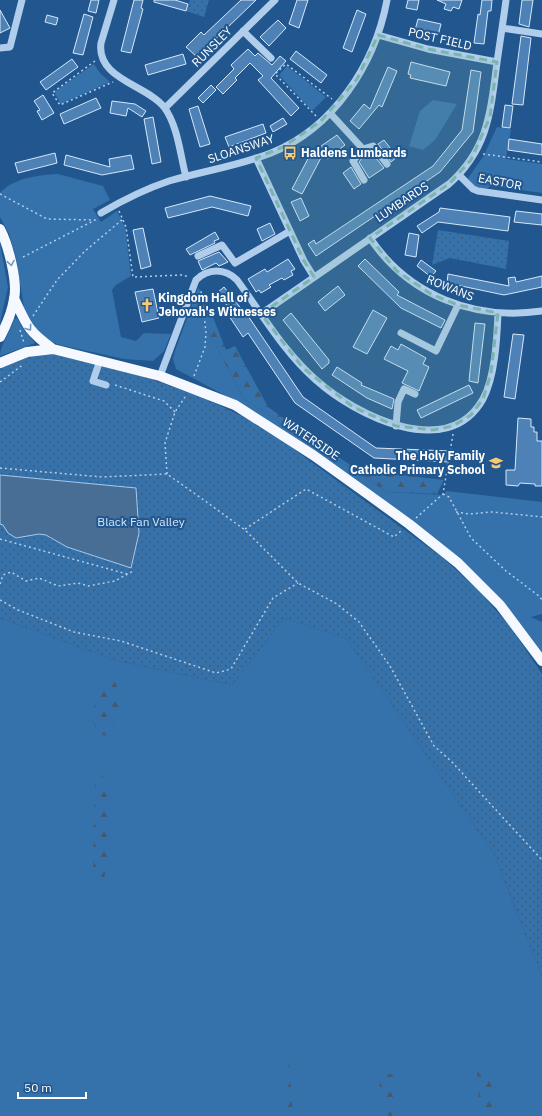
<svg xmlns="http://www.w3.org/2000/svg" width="542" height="1116" viewBox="0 0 542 1116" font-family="'IBM Plex Sans',sans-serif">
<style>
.grass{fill:#3571ab}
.forest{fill:url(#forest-firs)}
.park{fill:url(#park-dots)}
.water{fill:#486e95;stroke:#a4caed}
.building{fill:#4e82b7;stroke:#d5e7f9}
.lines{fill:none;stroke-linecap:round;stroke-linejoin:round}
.path{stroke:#b0ceec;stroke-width:1.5;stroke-dasharray:2 3;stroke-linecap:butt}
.minor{stroke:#b0ceec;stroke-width:7}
.major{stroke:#f5f9ff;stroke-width:10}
.oneway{stroke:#7698bb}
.marked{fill:#7bb4af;fill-opacity:0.2;stroke:#7bb4af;stroke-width:3;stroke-dasharray:8 5;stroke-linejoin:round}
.labels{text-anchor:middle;stroke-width:4;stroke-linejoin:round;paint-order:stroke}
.street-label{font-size:12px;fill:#fff;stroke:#21578e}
.poi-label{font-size:12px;font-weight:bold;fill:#fff;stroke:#21578e;text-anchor:start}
.park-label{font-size:12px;fill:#d5e7f9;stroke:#21578e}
</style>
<defs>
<pattern id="forest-firs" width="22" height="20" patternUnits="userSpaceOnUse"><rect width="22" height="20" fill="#3571ab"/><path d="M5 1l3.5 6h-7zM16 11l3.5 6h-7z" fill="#435b72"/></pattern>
<pattern id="park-dots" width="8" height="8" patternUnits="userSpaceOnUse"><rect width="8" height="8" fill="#3571ab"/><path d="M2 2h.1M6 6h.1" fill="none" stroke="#435b72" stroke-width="1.8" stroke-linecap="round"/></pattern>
</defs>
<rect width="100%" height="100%" fill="#21578e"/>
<path class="grass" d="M94,64L100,73L110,82L61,104L54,92Z
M287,66L326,97L312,111L279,75Z
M433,100L457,104L435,140L423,150L409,146L420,111Z
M497,127L511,129L506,159L542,164V193L491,186L486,189C478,188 471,186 468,178L483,157Z
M58,174L103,186L110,200L93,209L101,222L117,211L125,227L131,276L116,285L112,290L121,337L136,341L144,333L171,334L164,351L153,361L124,359L60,345L47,340L38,333L25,314L16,258L9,234L0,217V193C13,178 39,175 58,174Z
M0,243L8,287L0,323Z
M198,288L204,295L200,316L244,399L387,492L444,495L446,491L542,502V614L531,617L542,622V655L510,611L342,472L290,435L252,410L176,369L173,359L175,351Z
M17,318L24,330L35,343L0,356C0,344 11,332 14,319Z
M0,618L114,660L232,685L284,618L347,639L494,854L542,976V1116H0Z"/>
<path class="forest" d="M204,295L226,350L235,346L268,407L357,470L444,480L437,494L387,492L244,399L200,316Z
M101,680L114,681L122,696L116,718L108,736L98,734L93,721L96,696Z
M103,776L109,780V865L103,879L93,877L95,782Z
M285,1063H289L293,1116H284Z
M477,1070H489L495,1111L498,1116H485L479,1106Z
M378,1071L393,1075L400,1116H383Z"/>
<path class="park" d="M190,0H209L204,17L186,11Z
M438,230L509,241L506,269L450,258L432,265Z
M39,353L53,354L140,375L206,399L242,416L284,442L443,558L480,592L511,628L542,674V976L494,854L347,639L284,618L232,685L114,660L0,618V367Z"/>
<path class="water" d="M0,475L136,488L139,533L131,568L67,547L46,535L39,534L16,538L8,533L3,525L0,524Z"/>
<path class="building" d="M91,0H99L96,13L88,11Z
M134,0H143L141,8L143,9L131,53L121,51Z
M154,0H175L188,4L186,11L154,2Z
M241,0H256L197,57L186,47L201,32L204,35Z
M297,0H308L299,28L289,24Z
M408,0H419L417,10L406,8Z
M437,0H462L459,9L453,7L451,11L444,9L446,4Z
M482,0H492L491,11H488L484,44L474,43L478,14L480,15Z
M522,0H533L529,27L519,24Z
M0,10L10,28L0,33Z
M357,10L366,14L352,52L343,48Z
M84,14L93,17L83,55L73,53Z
M47,15L58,18L56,25L45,22Z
M418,19L441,24L438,36L415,30Z
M278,20L286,28L269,46L260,37Z
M521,36L531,38L523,105L512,104Z
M248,49L255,56L258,53L272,65L280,56L286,61L271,78L299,108L291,116L258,80L263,76L250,63L235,78L237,80L223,94L216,87L234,69L231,65Z
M296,51L327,75L321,83L290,59Z
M183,54L186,64L148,75L145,65Z
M72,59L78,67L46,90L40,82Z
M411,62L450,72L446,86L410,78L411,75L408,74Z
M388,67L397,71L382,107L379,105L359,129L350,121L364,104L370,109Z
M471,70L481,72L473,132L440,172L316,256L308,244L314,240L316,244L433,166L462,130Z
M211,85L216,90L203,103L198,98Z
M43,95L54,113L42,120L37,111L40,110L34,101Z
M96,98L101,108L64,124L60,114Z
M112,101L135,104L146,111L142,117L128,108L126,116L110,113Z
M505,105L513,106L510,128L502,127Z
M198,106L210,144L200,147L189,109Z
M153,117L161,162L152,164L144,119Z
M283,118L287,124L273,132L270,126Z
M263,124L266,133L229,147L225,137Z
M337,135L345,145L327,159L323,154L302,194L292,189L311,153Z
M509,139L542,144V155L508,150Z
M384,140L397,157L391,162L378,144Z
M371,152L384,168L369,178L359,162L366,153Z
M55,153L57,163L18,173L15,163Z
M66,155L110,167L109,159L131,155L134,169L102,175L64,165Z
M351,167L361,184L354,189L343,173Z
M210,196L251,206L248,216L212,207L168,218L165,208Z
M301,198L309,216L300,221L291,202Z
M440,208L510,217L508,231L438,222L422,233L417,226L439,212Z
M516,211L542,214V225L514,222Z
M270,223L275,234L262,241L257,229Z
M143,228L151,266L141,269L133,230Z
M215,232L219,239L214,241L215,243L190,255L186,249Z
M409,233L419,235L416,257L405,255Z
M219,252L228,262L219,266L216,263L202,270L198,261Z
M288,259L295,269L291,271L293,275L284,280L282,278L269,285L271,287L261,293L259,290L256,292L248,279L265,269L267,272Z
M365,259L399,292L397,295L445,320L441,328L401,308L358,266Z
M421,260L436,271L431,277L417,266Z
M448,274L509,286L508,278L515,277L516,282L542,276V287L504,295L447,283Z
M338,286L345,295L325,311L318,302Z
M224,287L243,311L244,310L303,397L376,448L450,451L449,462L374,458L295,403L248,333L243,337L229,316L233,313L217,293Z
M153,289L159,318L142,322L135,292Z
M373,310L387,318L367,354L353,347Z
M291,313L329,360V363L322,369L283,320Z
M475,323L485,324L478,383L469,381Z
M513,334L524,335L515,399L504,397Z
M401,344L426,358L423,364L429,367L419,391L402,383L408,371L384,359L391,346L398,350Z
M337,367L362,383L361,385L394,399L392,409L367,398L332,375Z
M469,385L473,393L421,418L417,410Z
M518,418L531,419V427H534V432H537V441H542V486H535V484L520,483L518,486L506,485V470H515Z"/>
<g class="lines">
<path class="path" d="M95,61L52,93L60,105L113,82
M316,116L275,74L286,64L332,99
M483,154L542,162
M0,194L47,219L96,220
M119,211L126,227L133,277L182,275L189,277
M23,257L95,220
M33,316L57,280L85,251L123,219
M20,330L24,343
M194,376L205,347L206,332L201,291
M0,382L24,364
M115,385L164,401L175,412
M0,468L102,477L167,474L201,498L245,530L298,583L337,604L359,622L390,666L434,746L451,761L542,860
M167,474L165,443L175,412L185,397
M443,494L449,497L471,538L506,571L539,596L542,600
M456,512L469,514L492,512L542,517
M416,518L443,494L453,434
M245,529L306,489L394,537L402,530
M0,539L127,574
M0,584L3,575L11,572L26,581L39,578L58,586L78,583L88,586L115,581L133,571
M0,600L18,610L74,632L121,641L216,673L231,669L273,598L298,583"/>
<path class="minor" d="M114,0L101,43C96,79 147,85 164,107C178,126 180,154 186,177
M502,28L542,34
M243,31L271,58
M378,35L428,49L497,62
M0,48L10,47L22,0
M165,108L275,0
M330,113L363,149L373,146L387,164
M363,149L353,161L364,180
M256,158L304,261L314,277
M459,175L473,189L478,191L542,200
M101,213C123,200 145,189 169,181C203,171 238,166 271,153C334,128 375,64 387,0
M370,238C408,295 474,321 542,311
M198,256L222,245L235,263L290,231
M261,314L449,184C486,151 490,117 496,70C499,47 503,23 506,0
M401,333L436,351L458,305
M100,360L93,381L106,385
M160,376L196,280C208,268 225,268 237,280C262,314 284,352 316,380C355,415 448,462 483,399C495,377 497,338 498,313
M396,426L398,402L404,389L415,394"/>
<path class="major" d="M0,229C8,244 18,282 14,299C12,311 6,326 0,337
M14,298C27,326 28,331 53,349
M0,363L27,352L53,349L160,376L235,405L313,455L369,495L409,524L458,563L500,605L542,661"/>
</g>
<defs><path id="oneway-chevron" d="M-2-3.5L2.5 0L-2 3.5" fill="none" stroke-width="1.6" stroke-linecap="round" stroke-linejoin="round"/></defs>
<g class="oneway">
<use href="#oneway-chevron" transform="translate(11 263) rotate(81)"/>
<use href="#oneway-chevron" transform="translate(29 328) rotate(54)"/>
</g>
<path class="marked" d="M378,35L428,49L497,62L490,117L471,160L449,184L370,238L397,271L431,294L458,305L498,313L491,373L483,399L471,415L453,426L433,430L396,426L353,407L303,368L261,314L314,277L304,261L256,158L283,147L321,121L357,79Z"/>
<defs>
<g id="bus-bare" transform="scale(1.08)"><path d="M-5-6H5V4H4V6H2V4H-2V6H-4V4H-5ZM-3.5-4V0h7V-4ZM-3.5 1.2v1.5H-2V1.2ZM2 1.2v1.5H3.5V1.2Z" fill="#f9ca71" stroke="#21578e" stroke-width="2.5" paint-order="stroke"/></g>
<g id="church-bare" transform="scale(1.08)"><path d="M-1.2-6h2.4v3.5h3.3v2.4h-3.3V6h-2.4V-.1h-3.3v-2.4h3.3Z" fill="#f9ca71" stroke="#21578e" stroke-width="2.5" paint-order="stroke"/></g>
<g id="school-bare" transform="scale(1.08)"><path d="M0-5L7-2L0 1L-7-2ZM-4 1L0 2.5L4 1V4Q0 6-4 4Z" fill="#f9ca71" stroke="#21578e" stroke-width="2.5" paint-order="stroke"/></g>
</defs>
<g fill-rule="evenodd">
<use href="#bus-bare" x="290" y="153"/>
<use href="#church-bare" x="147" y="305"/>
<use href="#school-bare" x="496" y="463"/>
</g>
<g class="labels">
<g class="street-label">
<text transform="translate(440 39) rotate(13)" y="4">POST FIELD</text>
<text transform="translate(212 47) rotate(-45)" y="4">RUNSLEY</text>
<text transform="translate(241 149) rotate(-18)" y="4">SLOANSWAY</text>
<text transform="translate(500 182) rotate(11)" y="4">EASTOR</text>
<text transform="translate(402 202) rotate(-34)" y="4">LUMBARDS</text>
<text transform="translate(450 288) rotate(22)" y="4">ROWANS</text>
<text transform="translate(311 439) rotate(34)" y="4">WATERSIDE</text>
</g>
<g class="poi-label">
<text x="301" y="157">Haldens Lumbards</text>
<text x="158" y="302">Kingdom Hall of<tspan x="158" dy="14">Jehovah's Witnesses</tspan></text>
<text x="485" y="460" text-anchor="end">The Holy Family<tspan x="485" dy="14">Catholic Primary School</tspan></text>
</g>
<g class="park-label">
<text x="141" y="526">Black Fan Valley</text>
</g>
</g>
<path d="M18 1092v6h68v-6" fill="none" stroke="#ffffff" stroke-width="2"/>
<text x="24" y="1092" font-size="12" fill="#ffffff" stroke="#21578e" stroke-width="3" paint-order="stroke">50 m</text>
</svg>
